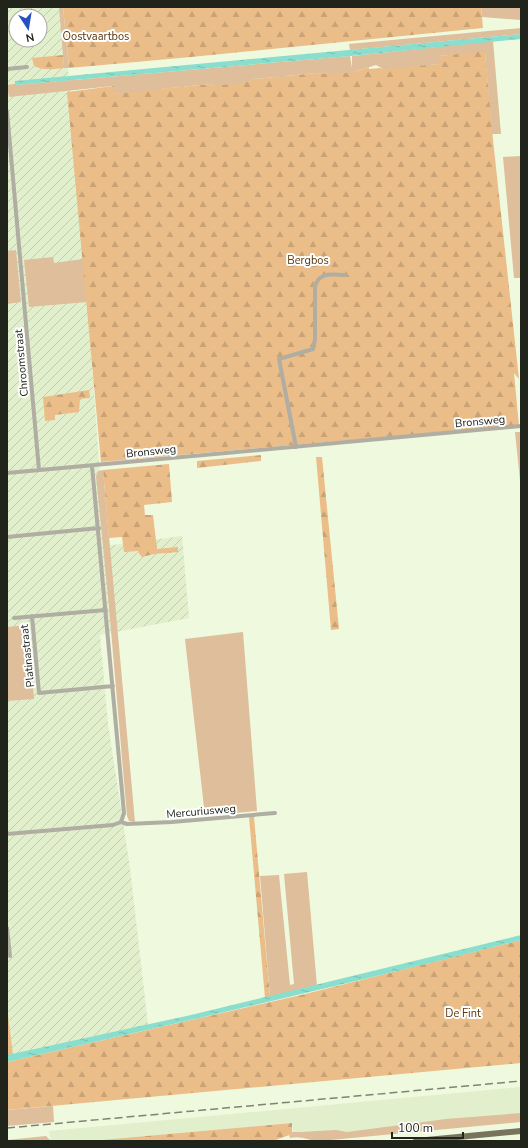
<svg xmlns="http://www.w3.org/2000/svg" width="528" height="1148" viewBox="0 0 528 1148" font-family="'Nunito Sans',sans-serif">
<defs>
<pattern id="industrial-furrows" width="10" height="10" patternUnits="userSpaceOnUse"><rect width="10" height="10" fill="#e1efcc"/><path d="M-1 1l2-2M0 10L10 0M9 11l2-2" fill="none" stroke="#c1cdaf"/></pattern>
<pattern id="forest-firs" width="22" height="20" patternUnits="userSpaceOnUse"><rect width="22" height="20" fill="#ebbd89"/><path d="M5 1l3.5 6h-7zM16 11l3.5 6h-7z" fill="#c9a276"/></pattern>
<pattern id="water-ripples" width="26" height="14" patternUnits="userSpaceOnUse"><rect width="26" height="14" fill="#8adece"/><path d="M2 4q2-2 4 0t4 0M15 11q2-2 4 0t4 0" fill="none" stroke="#77beb0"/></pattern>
</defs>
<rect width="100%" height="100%" fill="#eef9de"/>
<!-- built -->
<path fill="#e1efcc" d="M521,1087V1116L312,1136L293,1132L291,1123L109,1141H51L49,1131Z"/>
<!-- industrial -->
<path fill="url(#industrial-furrows)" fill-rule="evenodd" d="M7,7H62L80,195L105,546L182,536L189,618L100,635L108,724L130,868L148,1025L13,1054L7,1007ZM16,16H40V40H16Z"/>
<!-- green -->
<path fill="#debe9b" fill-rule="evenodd" d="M59,7H63L69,68H64Z
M481,7H521V20L482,17Z
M521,28V34L350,50L349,44Z
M493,41L501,134H492L485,52L439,56V64L385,70L376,65L337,77L317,73L253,79L245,85L233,89L114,94L113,86L9,97L7,85L15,84V85L350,56L352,68V56ZM210,84L216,87L160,89Z
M521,156V278H514L503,157Z
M16,250L21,302L7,304V251Z
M53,257L54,263L83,259L87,302L29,307L24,260Z
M515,432H521V490Z
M103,470L135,822L129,821L127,816L109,607L96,476L99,471Z
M28,625L34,699L7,701V627Z
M243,632L257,811L205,816L185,639Z
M307,872L317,986L270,997L260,876L279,875L290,985L294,984L284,874Z
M53,1106L54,1122L7,1126V1110Z
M521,1113V1122L320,1141C310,1141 301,1135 290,1138L289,1135L292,1134V1132H301L336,1130L347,1132L446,1119Z
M46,1136L51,1141H7V1140Z"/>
<!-- forest -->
<path fill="url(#forest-firs)" d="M63,7H481L483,28L191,57L69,68Z
M485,51L493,140L519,379L514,373L519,426L315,443L101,462L67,92L114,86L115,94L151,90L152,92L159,91V89L210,84L214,86L249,82L253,79L317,73C335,76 353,73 369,67V69L380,68L384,69L439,64V56Z
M63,55L64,68C54,69 43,71 34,66L32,58Z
M89,390L90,398L80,399L79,412L55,415V420L45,421L43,397Z
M261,455V461L197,468V461Z
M316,457H322L339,629L331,630Z
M169,464L172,502L144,505L145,515H153L157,549L178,547V552L154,554L142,557L140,555L138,551L124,552L122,537L109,538L103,470Z
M249,817H254L270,997L265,998Z
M521,940V1063L7,1110V1062L301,995Z
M7,1007L13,1054L7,1055Z
M292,1123V1134L273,1141H91Z"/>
<!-- water -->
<path fill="url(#water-ripples)" d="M521,34V39L351,56L15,85V81Z
M521,935V940C350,984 179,1023 7,1062V1055L191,1015Z"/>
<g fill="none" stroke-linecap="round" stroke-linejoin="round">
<!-- minor -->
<path stroke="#b0aea2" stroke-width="4" d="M7,69L27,67
M7,111L39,470
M296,447L279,359L313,349L315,340V286C320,271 332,275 346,275
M7,473L521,426
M7,537L99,528
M32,616L39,693L113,686
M14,618L106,610
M121,822L127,824L172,822L275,813
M7,834L113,825L121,822L124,813L92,466
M7,928L10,956"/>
<!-- primary -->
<path stroke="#77735d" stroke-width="6" d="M416,1141L521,1131"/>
<!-- rail -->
<path stroke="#7d8473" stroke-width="1.5" stroke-dasharray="8 4" stroke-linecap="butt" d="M7,1128L521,1081"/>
</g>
<g text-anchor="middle" stroke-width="4" stroke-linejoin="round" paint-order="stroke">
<!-- park labels -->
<g font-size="11" fill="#57380f" stroke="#fff">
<text x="96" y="40">Oostvaartbos</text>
<text x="308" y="264">Bergbos</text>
<text x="463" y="1017">De Fint</text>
</g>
<!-- street labels -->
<g font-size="11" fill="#20241a" stroke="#fff">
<text transform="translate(21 363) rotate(-95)" y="4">Chroomstraat</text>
<text transform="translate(480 421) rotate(-5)" y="4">Bronsweg</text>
<text transform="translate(151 451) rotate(-6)" y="4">Bronsweg</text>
<text transform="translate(27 656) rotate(-96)" y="4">Platinastraat</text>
<text transform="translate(201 811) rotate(-5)" y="4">Mercuriusweg</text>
</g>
</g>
<!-- border -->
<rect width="528" height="1148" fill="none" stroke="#20241a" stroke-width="16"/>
<!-- north arrow -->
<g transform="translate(28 28) rotate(168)"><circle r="19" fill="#ffffff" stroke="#a6a7a3"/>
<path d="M0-3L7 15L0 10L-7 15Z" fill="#2552c0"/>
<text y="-6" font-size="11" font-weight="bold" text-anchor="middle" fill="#20241a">N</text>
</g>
<!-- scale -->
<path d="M392 1132v6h71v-6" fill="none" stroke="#20241a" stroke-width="2"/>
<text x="398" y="1132" font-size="12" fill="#20241a" stroke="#ffffff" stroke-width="3" paint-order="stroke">100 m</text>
</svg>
